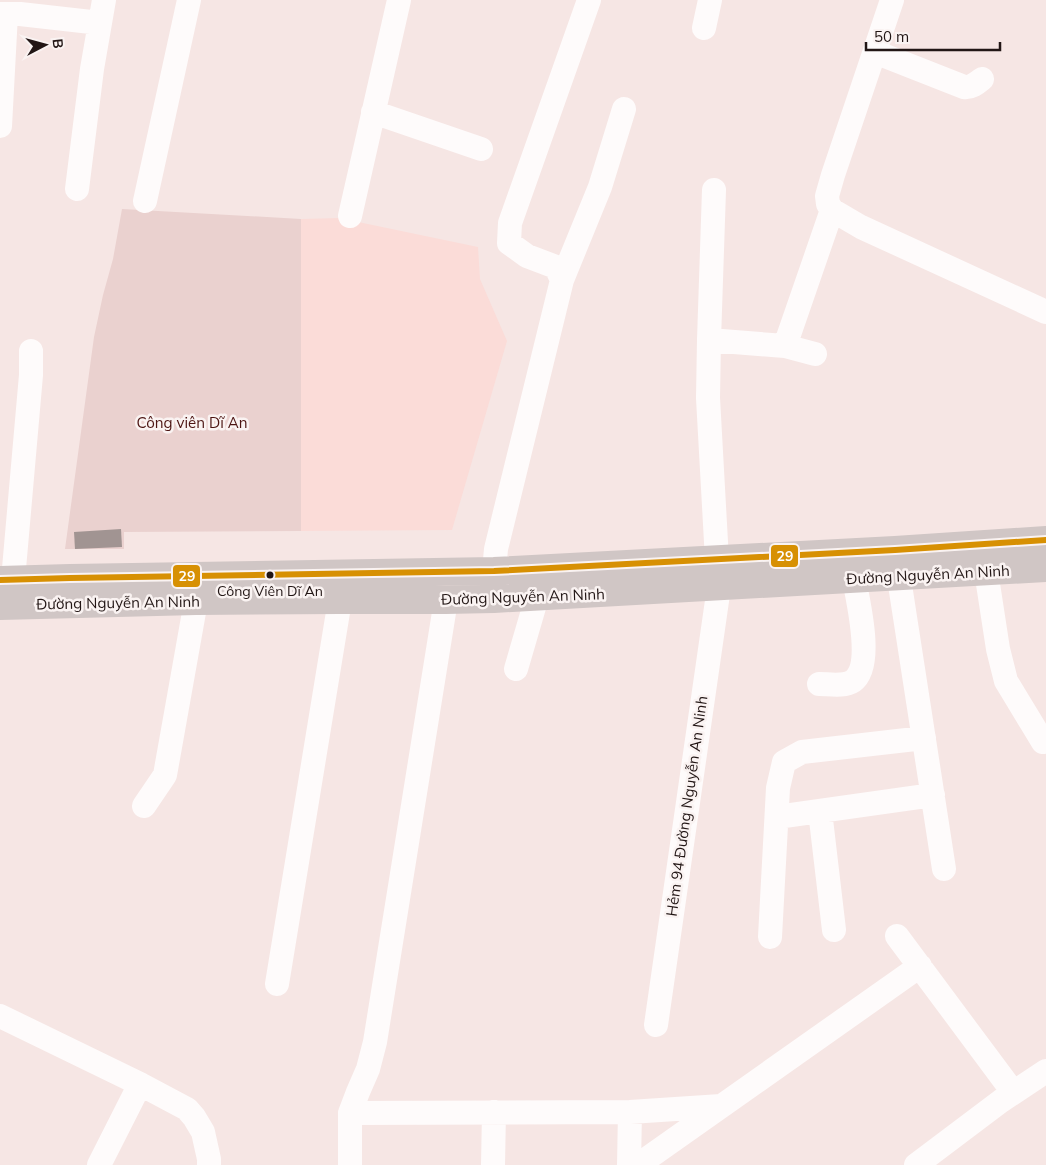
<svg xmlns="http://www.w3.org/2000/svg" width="1046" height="1165" viewBox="0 0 1046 1165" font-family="Mulish,sans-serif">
<rect width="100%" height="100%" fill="#f6e6e4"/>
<!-- built -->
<path fill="#fbdcd8" d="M339,218L478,247L480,279L507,341L452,530L301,531V219Z"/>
<!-- green -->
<path fill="#ead1cf" d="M122,209L301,219V531L124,532V549H65L94,337L103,295L113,259Z"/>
<!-- building -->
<path fill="#a19492" d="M121,529L122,547L75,549L74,532Z"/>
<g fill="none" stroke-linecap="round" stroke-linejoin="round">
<!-- minor -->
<path stroke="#fefbfb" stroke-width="24" d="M892,0L833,175L827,196L828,204L832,210L861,227L1046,312
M0,14H20L100,23
M704,28L710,0
M875,52L964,87C971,88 977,83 982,79
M373,112L481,149
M0,126L6,14
M77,189L92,69L104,0
M714,190L709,340L708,398L717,560
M145,201L189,0
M350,216L399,0
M562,280L600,187L624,109
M709,340L785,346L815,354
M785,346L832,210
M896,559L944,869
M494,571L496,549L562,280L556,267L527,256L509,243L510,223L589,0
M986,571L998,649L1006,681L1043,742
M13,580L31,375V351
M516,669L537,597
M819,684C829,684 844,687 853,681C874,666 858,601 854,579
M144,806L165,775L196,601
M820,811L834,930
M777,817L933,795
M897,936L1013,1092
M770,937L778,788L784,762L802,752L924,738
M277,984L340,600
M0,1016L140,1084L187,1109L194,1117L203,1132L209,1159V1165
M656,1025L719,587
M350,1113L630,1112L721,1106
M99,1165L140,1084
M350,1165V1113L358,1092L368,1069L375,1042L446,600
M493,1165L494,1112
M629,1165L630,1112
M638,1165L920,966
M916,1165L1001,1101L1046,1071"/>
<!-- major -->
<path stroke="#d0c6c5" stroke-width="28" d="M0,580L70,578L494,571L895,550L1046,540
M0,606L196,601L340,600H446L494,599L1046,568"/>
<!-- bus-1 casing -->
<g stroke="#faf3f2" stroke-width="10">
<path id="bus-1" d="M0,580L70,578L494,571L895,550L1046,540"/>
</g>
<!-- bus-1 -->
<use href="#bus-1" stroke="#d79003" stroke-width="6"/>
</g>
<!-- markers -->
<circle fill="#221615" stroke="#faf3f2" stroke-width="2" cx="270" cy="575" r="4.5"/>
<g text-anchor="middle" stroke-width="5" stroke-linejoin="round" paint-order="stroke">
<!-- bus labels -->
<g font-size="14" fill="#221615" stroke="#faf3f2">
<text x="270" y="596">Công Viên Dĩ An</text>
</g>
<!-- park labels -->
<g font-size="15" fill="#4c1412" stroke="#faf3f2">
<text x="192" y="428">Công viên Dĩ An</text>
</g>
<!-- street labels -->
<g font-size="15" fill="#221615" stroke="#faf3f2">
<text transform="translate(928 575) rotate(-3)" y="5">Đường Nguyễn An Ninh</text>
<text transform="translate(523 597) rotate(-2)" y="5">Đường Nguyễn An Ninh</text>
<text transform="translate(118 603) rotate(-1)" y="5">Đường Nguyễn An Ninh</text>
<text transform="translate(687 806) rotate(-82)" y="5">Hẻm 94 Đường Nguyễn An Ninh</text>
</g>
</g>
<g stroke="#faf3f2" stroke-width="2">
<rect x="770" y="544" width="29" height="24" rx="5" fill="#d79003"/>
<rect x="172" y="564" width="29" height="24" rx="5" fill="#d79003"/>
</g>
<g font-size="14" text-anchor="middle" font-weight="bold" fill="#fff">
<text x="785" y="561">29</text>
<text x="187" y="581">29</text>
</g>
<!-- north arrow -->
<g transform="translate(45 45) rotate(84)" stroke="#faf3f2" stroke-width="4" paint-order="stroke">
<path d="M0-4L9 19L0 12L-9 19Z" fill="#221615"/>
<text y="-8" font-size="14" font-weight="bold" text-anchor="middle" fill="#221615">B</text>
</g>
<!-- scale -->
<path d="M866 42v8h134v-8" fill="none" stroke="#221615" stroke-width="2.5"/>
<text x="874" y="42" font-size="15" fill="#221615" stroke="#faf3f2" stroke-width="4" paint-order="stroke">50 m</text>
</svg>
